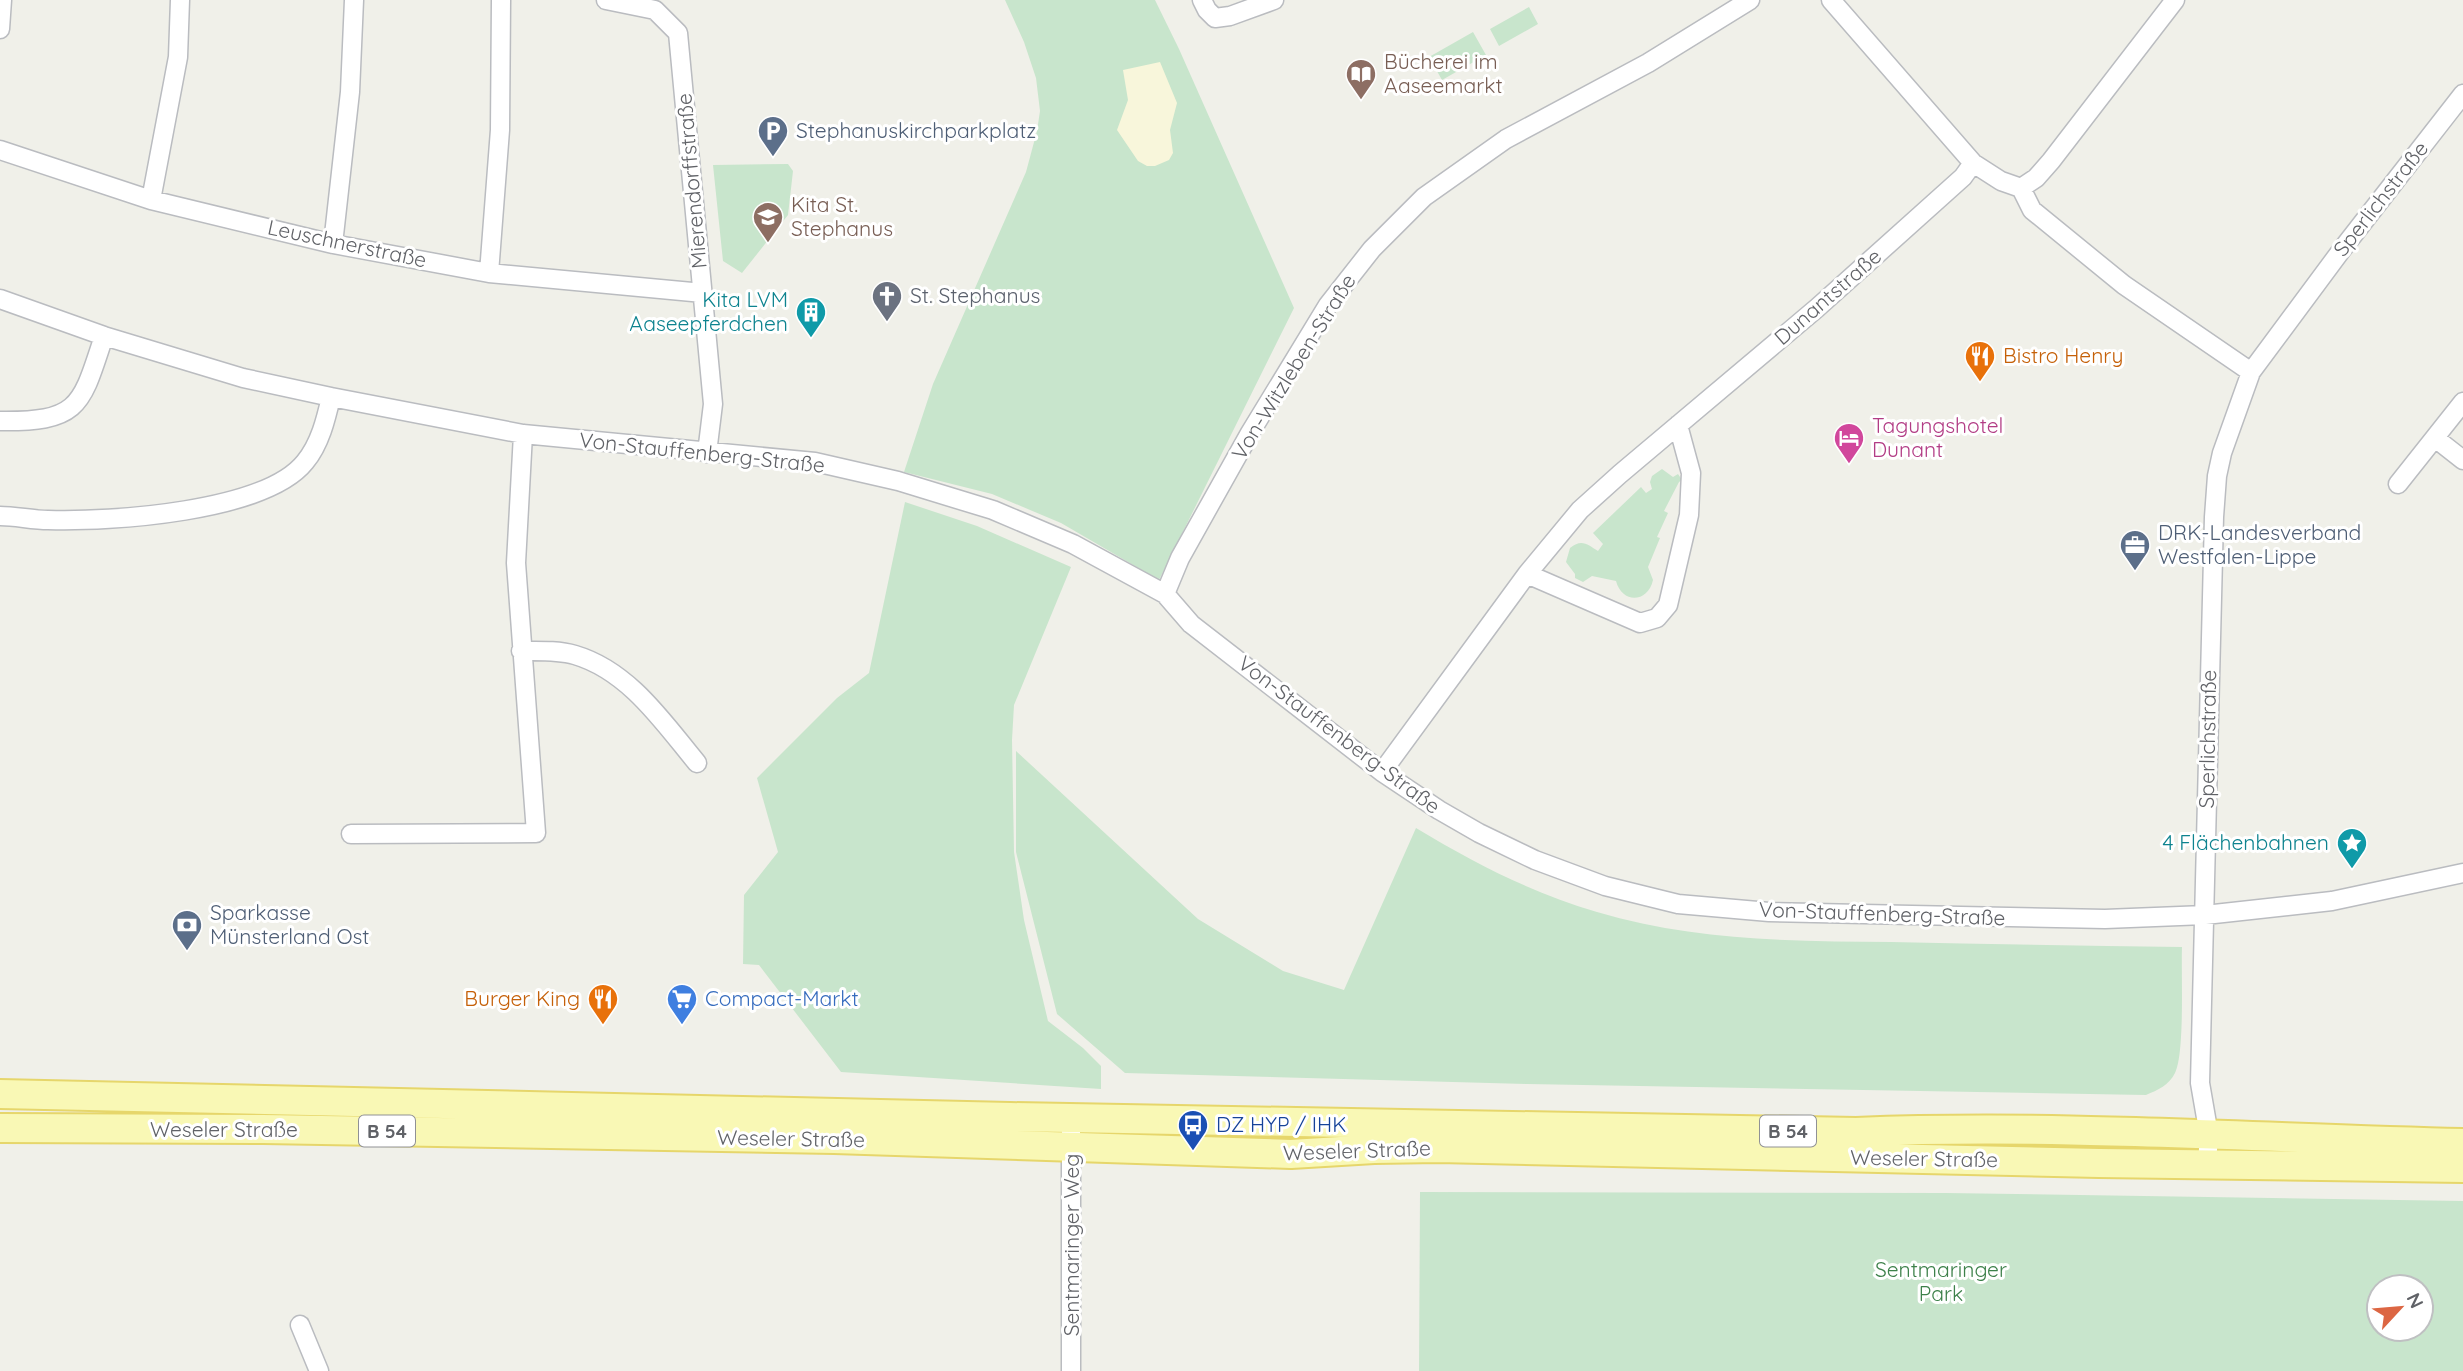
<svg xmlns="http://www.w3.org/2000/svg" width="2463" height="1371" viewBox="0 0 2463 1371" font-family="Quicksand,sans-serif">
<rect width="100%" height="100%" fill="#f0f0e9"/>
<!-- green -->
<path fill="#c8e5cc" fill-rule="evenodd" d="M1005,0H1155L1179,49L1294,308L1159,580L1061,523L992,494L904,472L933,384L1026,172L1037,131L1040,111L1036,78L1024,42Z
M1529,7L1538,24L1499,46L1490,29Z
M1473,32L1486,55L1442,80L1429,57Z
M788,164L793,171L788,215L742,273L723,261L713,165Z
M1662,469L1673,477L1678,474L1682,480L1679,482L1664,511L1668,513L1657,537L1660,538L1648,567L1653,580C1648,603 1622,604 1616,581L1592,576L1583,582L1575,578V574L1566,562L1570,548C1582,538 1588,545 1598,551L1603,544L1593,533L1641,487L1646,493L1652,489L1650,482L1652,476Z
M905,502L977,526L1071,567L1014,705L1012,740L1014,852L1024,920L1048,1021L1083,1048L1101,1066V1089L841,1072L759,965L743,964L744,895L778,852L757,778L837,698L869,673Z
M1016,751L1198,919L1283,971L1344,990L1416,828C1474,863 1532,893 1597,912C1693,941 1792,941 1891,942C1988,944 2085,946 2182,947C2181,973 2185,1053 2175,1073C2169,1085 2158,1090 2146,1095L1527,1084L1125,1073L1057,1014L1016,852Z
M1420,1192L1946,1193L2463,1201V1371H1419ZM2379,1287H2421V1329H2379Z"/>
<!-- sand -->
<path fill="#f8f6db" d="M1160,62L1177,103L1170,130L1173,153L1169,160L1155,166H1147L1138,161L1117,130L1128,100L1123,70Z"/>
<g fill="none" stroke-linecap="round" stroke-linejoin="round">
<!-- minor casing -->
<g stroke="#babcc0" stroke-width="21">
<path id="minor" d="M606,0L655,10L678,33L713,404L707,453
M1202,0L1207,10L1215,18L1230,16L1274,0
M1831,0L1973,163L2001,181L2021,188L2032,210L2124,285L2251,372
M0,29L2,0
M0,150L151,200L333,244L489,273L703,293
M2021,188L2036,178L2051,161L2175,0
M151,200L178,57L180,0
M333,244L350,92L354,0
M489,273L500,130L501,0
M0,299L104,336L243,378L331,397L523,434L815,462L898,481L993,510L1073,544L1165,594L1191,624L1382,772L1439,810L1479,833L1535,860L1605,886L1678,904L1769,912L2105,919L2205,915L2332,901L2463,873
M0,421C80,422 81,406 104,336
M2435,438L2463,460
M2398,484L2463,402
M0,516C16,516 32,520 48,520C110,522 265,512 305,462C320,444 326,419 331,397
M1527,574L1640,623L1657,618L1668,605L1689,515L1691,473L1678,425
M1165,594L1180,558L1250,433L1328,305L1372,249L1424,197L1506,139L1648,63L1750,0
M521,651C539,651 558,650 575,655C629,671 663,722 697,763
M1382,772L1527,574L1580,510L1620,474L1817,308L1963,177L1973,163
M351,834L536,833L516,563L523,434
M2207,1163L2209,1135L2200,1083L2214,517L2217,476L2222,453L2251,372L2343,248L2463,94
M300,1325L319,1371
M1071,1371V1118"/>
</g>
<!-- primary casing -->
<g stroke="#e6d66b" stroke-width="32">
<path id="primary" d="M0,1094L1010,1117L1856,1132C2058,1124 2261,1138 2463,1143
M0,1128L263,1129L834,1139L1291,1154L1374,1149L1439,1148L2099,1163L2463,1168"/>
</g>
<!-- minor -->
<use href="#minor" stroke="#fff" stroke-width="18"/>
<!-- primary -->
<use href="#primary" stroke="#f9f8b5" stroke-width="28"/>
</g>
<!-- icons -->
<defs>
<g id="library-pin" transform="scale(1.575)"><path d="M0 17L-7.5 6A9.5 9.5 0 1 1 7.5 6Z" fill="#8d6e63" stroke="#fff"/><path d="M-6-4Q-3-5.5-.7-3.5V5Q-3 3-6 4ZM6-4Q3-5.5 .7-3.5V5Q3 3 6 4Z" fill="#fff"/></g>
<g id="parking-pin" transform="scale(1.575)"><path d="M0 17L-7.5 6A9.5 9.5 0 1 1 7.5 6Z" fill="#5c6f8a" stroke="#fff"/><path d="M-3.5-5.5H1a3.5 3.5 0 0 1 0 7H-1V5.5H-3.5ZM-1-3.4V-.6H.8a1.4 1.4 0 0 0 0-2.8Z" fill="#fff"/></g>
<g id="school-pin" transform="scale(1.575)"><path d="M0 17L-7.5 6A9.5 9.5 0 1 1 7.5 6Z" fill="#8d6e63" stroke="#fff"/><path d="M0-5L7-2L0 1L-7-2ZM-4 1L0 2.5L4 1V4Q0 6-4 4Z" fill="#fff"/></g>
<g id="church-pin" transform="scale(1.575)"><path d="M0 17L-7.5 6A9.5 9.5 0 1 1 7.5 6Z" fill="#6b7280" stroke="#fff"/><path d="M-1.2-6h2.4v3.5h3.3v2.4h-3.3V6h-2.4V-.1h-3.3v-2.4h3.3Z" fill="#fff"/></g>
<g id="building-pin" transform="scale(1.575)"><path d="M0 17L-7.5 6A9.5 9.5 0 1 1 7.5 6Z" fill="#0f9aa8" stroke="#fff"/><path d="M-4-6H4V6H1V3H-1V6H-4ZM-2.5-4.3h1.7v1.8h-1.7ZM.8-4.3h1.7v1.8H.8ZM-2.5-1h1.7V.8h-1.7ZM.8-1h1.7V.8H.8Z" fill="#fff"/></g>
<g id="restaurant-pin" transform="scale(1.575)"><path d="M0 17L-7.5 6A9.5 9.5 0 1 1 7.5 6Z" fill="#e8710a" stroke="#fff"/><path d="M-5-6h1v4h1v-4h1v4h1v-4h1v5L-1.5 .5V6h-2V.5L-5-1ZM5-6V6H3V1.5H1.5Q1.5-4 5-6Z" fill="#fff"/></g>
<g id="hotel-pin" transform="scale(1.575)"><path d="M0 17L-7.5 6A9.5 9.5 0 1 1 7.5 6Z" fill="#d1479c" stroke="#fff"/><path d="M-6-4.5h1.5V1H6V5H4.5V3h-9V5H-6ZM-4 0a1.8 1.8 0 1 1 3.6 0ZM.5 0V-2.5h3Q6-2.5 6 0Z" fill="#fff"/></g>
<g id="office-pin" transform="scale(1.575)"><path d="M0 17L-7.5 6A9.5 9.5 0 1 1 7.5 6Z" fill="#5c6f8a" stroke="#fff"/><path d="M-6-3h4V-5.5h4V-3h4V5H-6ZM-1-4.5V-3h2v-1.5ZM-6 0V1H6V0Z" fill="#fff"/></g>
<g id="sight-pin" transform="scale(1.575)"><path d="M0 17L-7.5 6A9.5 9.5 0 1 1 7.5 6Z" fill="#0f9aa8" stroke="#fff"/><path d="M0-6L1.8-2.2L6-1.7L2.9 1.2L3.7 5.4L0 3.3L-3.7 5.4L-2.9 1.2L-6-1.7L-1.8-2.2Z" fill="#fff"/></g>
<g id="bank-pin" transform="scale(1.575)"><path d="M0 17L-7.5 6A9.5 9.5 0 1 1 7.5 6Z" fill="#5c6f8a" stroke="#fff"/><path d="M-6-4H6V4H-6ZM0-2.3a2.3 2.3 0 1 0 0 4.6a2.3 2.3 0 1 0 0-4.6Z" fill="#fff"/></g>
<g id="supermarket-pin" transform="scale(1.575)"><path d="M0 17L-7.5 6A9.5 9.5 0 1 1 7.5 6Z" fill="#3f7fe0" stroke="#fff"/><path d="M-6-5.5h2.5l.6 2H6L4.5 2H-2.5L-4.4-4H-6ZM-1.5 3.2a1.3 1.3 0 1 0 .1 0ZM3 3.2a1.3 1.3 0 1 0 .1 0Z" fill="#fff"/></g>
<g id="bus-pin" transform="scale(1.575)"><path d="M0 17L-7.5 6A9.5 9.5 0 1 1 7.5 6Z" fill="#1a4fb4" stroke="#fff"/><path d="M-5-6H5V4H4V6H2V4H-2V6H-4V4H-5ZM-3.5-4V0h7V-4ZM-3.5 1.2v1.5H-2V1.2ZM2 1.2v1.5H3.5V1.2Z" fill="#fff"/></g>
</defs>
<g fill-rule="evenodd">
<use href="#library-pin" x="1361" y="74"/>
<use href="#parking-pin" x="773" y="131"/>
<use href="#school-pin" x="768" y="217"/>
<use href="#church-pin" x="887" y="296"/>
<use href="#building-pin" x="811" y="312"/>
<use href="#restaurant-pin" x="1980" y="356"/>
<use href="#hotel-pin" x="1849" y="438"/>
<use href="#office-pin" x="2135" y="545"/>
<use href="#sight-pin" x="2352" y="843"/>
<use href="#bank-pin" x="187" y="925"/>
<use href="#restaurant-pin" x="603" y="999"/>
<use href="#supermarket-pin" x="682" y="999"/>
<use href="#bus-pin" x="1193" y="1125"/>
</g>
<g text-anchor="middle" stroke-width="6" stroke-linejoin="round" paint-order="stroke">
<!-- shield labels -->
<g fill="#fff" stroke="#909195" stroke-width="2">
<rect x="359" y="1115.5" width="56" height="31" rx="5"/>
<rect x="1760" y="1115.5" width="56" height="31" rx="5"/>
</g>
<g font-size="19" font-weight="bold" fill="#606267">
<text x="387" y="1138">B 54</text>
<text x="1788" y="1138">B 54</text>
</g>
<!-- education labels -->
<g font-size="21" fill="#785e54" stroke="#fff" text-anchor="start">
<text x="1384" y="69">Bücherei im<tspan x="1384" dy="24">Aaseemarkt</tspan></text>
<text x="791" y="212">Kita St.<tspan x="791" dy="24">Stephanus</tspan></text>
</g>
<!-- service labels -->
<g font-size="21" fill="#4e5e75" stroke="#fff" text-anchor="start">
<text x="796" y="138">Stephanuskirchparkplatz</text>
<text x="2158" y="540">DRK-Landesverband<tspan x="2158" dy="24">Westfalen-Lippe</tspan></text>
<text x="210" y="920">Sparkasse<tspan x="210" dy="24">Münsterland Ost</tspan></text>
</g>
<!-- street labels -->
<g font-size="21" fill="#606267" stroke="#fff">
<text transform="translate(692 181) rotate(-95)" y="7">Mierendorffstraße</text>
<text transform="translate(2381 199) rotate(-52)" y="7">Sperlichstraße</text>
<text transform="translate(347 244) rotate(12)" y="7">Leuschnerstraße</text>
<text transform="translate(1828 297) rotate(-41)" y="7">Dunantstraße</text>
<text transform="translate(1294 367) rotate(-58)" y="7">Von-Witzleben-Straße</text>
<text transform="translate(702 453) rotate(6)" y="7">Von-Stauffenberg-Straße</text>
<text transform="translate(1339 735) rotate(37)" y="7">Von-Stauffenberg-Straße</text>
<text transform="translate(2208 739) rotate(-89)" y="7">Sperlichstraße</text>
<text transform="translate(1882 914) rotate(2)" y="7">Von-Stauffenberg-Straße</text>
<text x="224" y="1137">Weseler Straße</text>
<text transform="translate(791 1139) rotate(1)" y="7">Weseler Straße</text>
<text transform="translate(1357 1151) rotate(-2)" y="7">Weseler Straße</text>
<text transform="translate(1924 1159) rotate(1)" y="7">Weseler Straße</text>
<text transform="translate(1072 1245) rotate(-90)" y="7">Sentmaringer Weg</text>
</g>
<!-- worship labels -->
<g font-size="21" fill="#5b616d" stroke="#fff" text-anchor="start">
<text x="910" y="303">St. Stephanus</text>
</g>
<!-- culture labels -->
<g font-size="21" fill="#0d838f" stroke="#fff" text-anchor="end">
<text x="788" y="307">Kita LVM<tspan x="788" dy="24">Aaseepferdchen</tspan></text>
<text x="2329" y="850">4 Flächenbahnen</text>
</g>
<!-- food labels -->
<g font-size="21" fill="#c56008" stroke="#fff" text-anchor="start">
<text x="2003" y="363">Bistro Henry</text>
<text x="580" y="1006" text-anchor="end">Burger King</text>
</g>
<!-- hotel labels -->
<g font-size="21" fill="#b23c85" stroke="#fff" text-anchor="start">
<text x="1872" y="433">Tagungshotel<tspan x="1872" dy="24">Dunant</tspan></text>
</g>
<!-- shop labels -->
<g font-size="21" fill="#366cbe" stroke="#fff" text-anchor="start">
<text x="705" y="1006">Compact-Markt</text>
</g>
<!-- transit labels -->
<g font-size="21" fill="#164399" stroke="#fff" text-anchor="start">
<text x="1216" y="1132">DZ HYP / IHK</text>
</g>
<!-- park labels -->
<g font-size="21" fill="#3d814a" stroke="#fff">
<text x="1941" y="1277">Sentmaringer<tspan x="1941" dy="24">Park</tspan></text>
</g>
</g>
<!-- north arrow -->
<g transform="translate(2400 1308) rotate(64)"><circle r="33" fill="#ffffff" stroke="#bfc0c2" stroke-width="2"/>
<path d="M0-5L12 26L0 18L-12 26Z" fill="#dc6643"/>
<text y="-10" font-size="19" font-weight="bold" text-anchor="middle" fill="#606267">N</text>
</g>
</svg>
